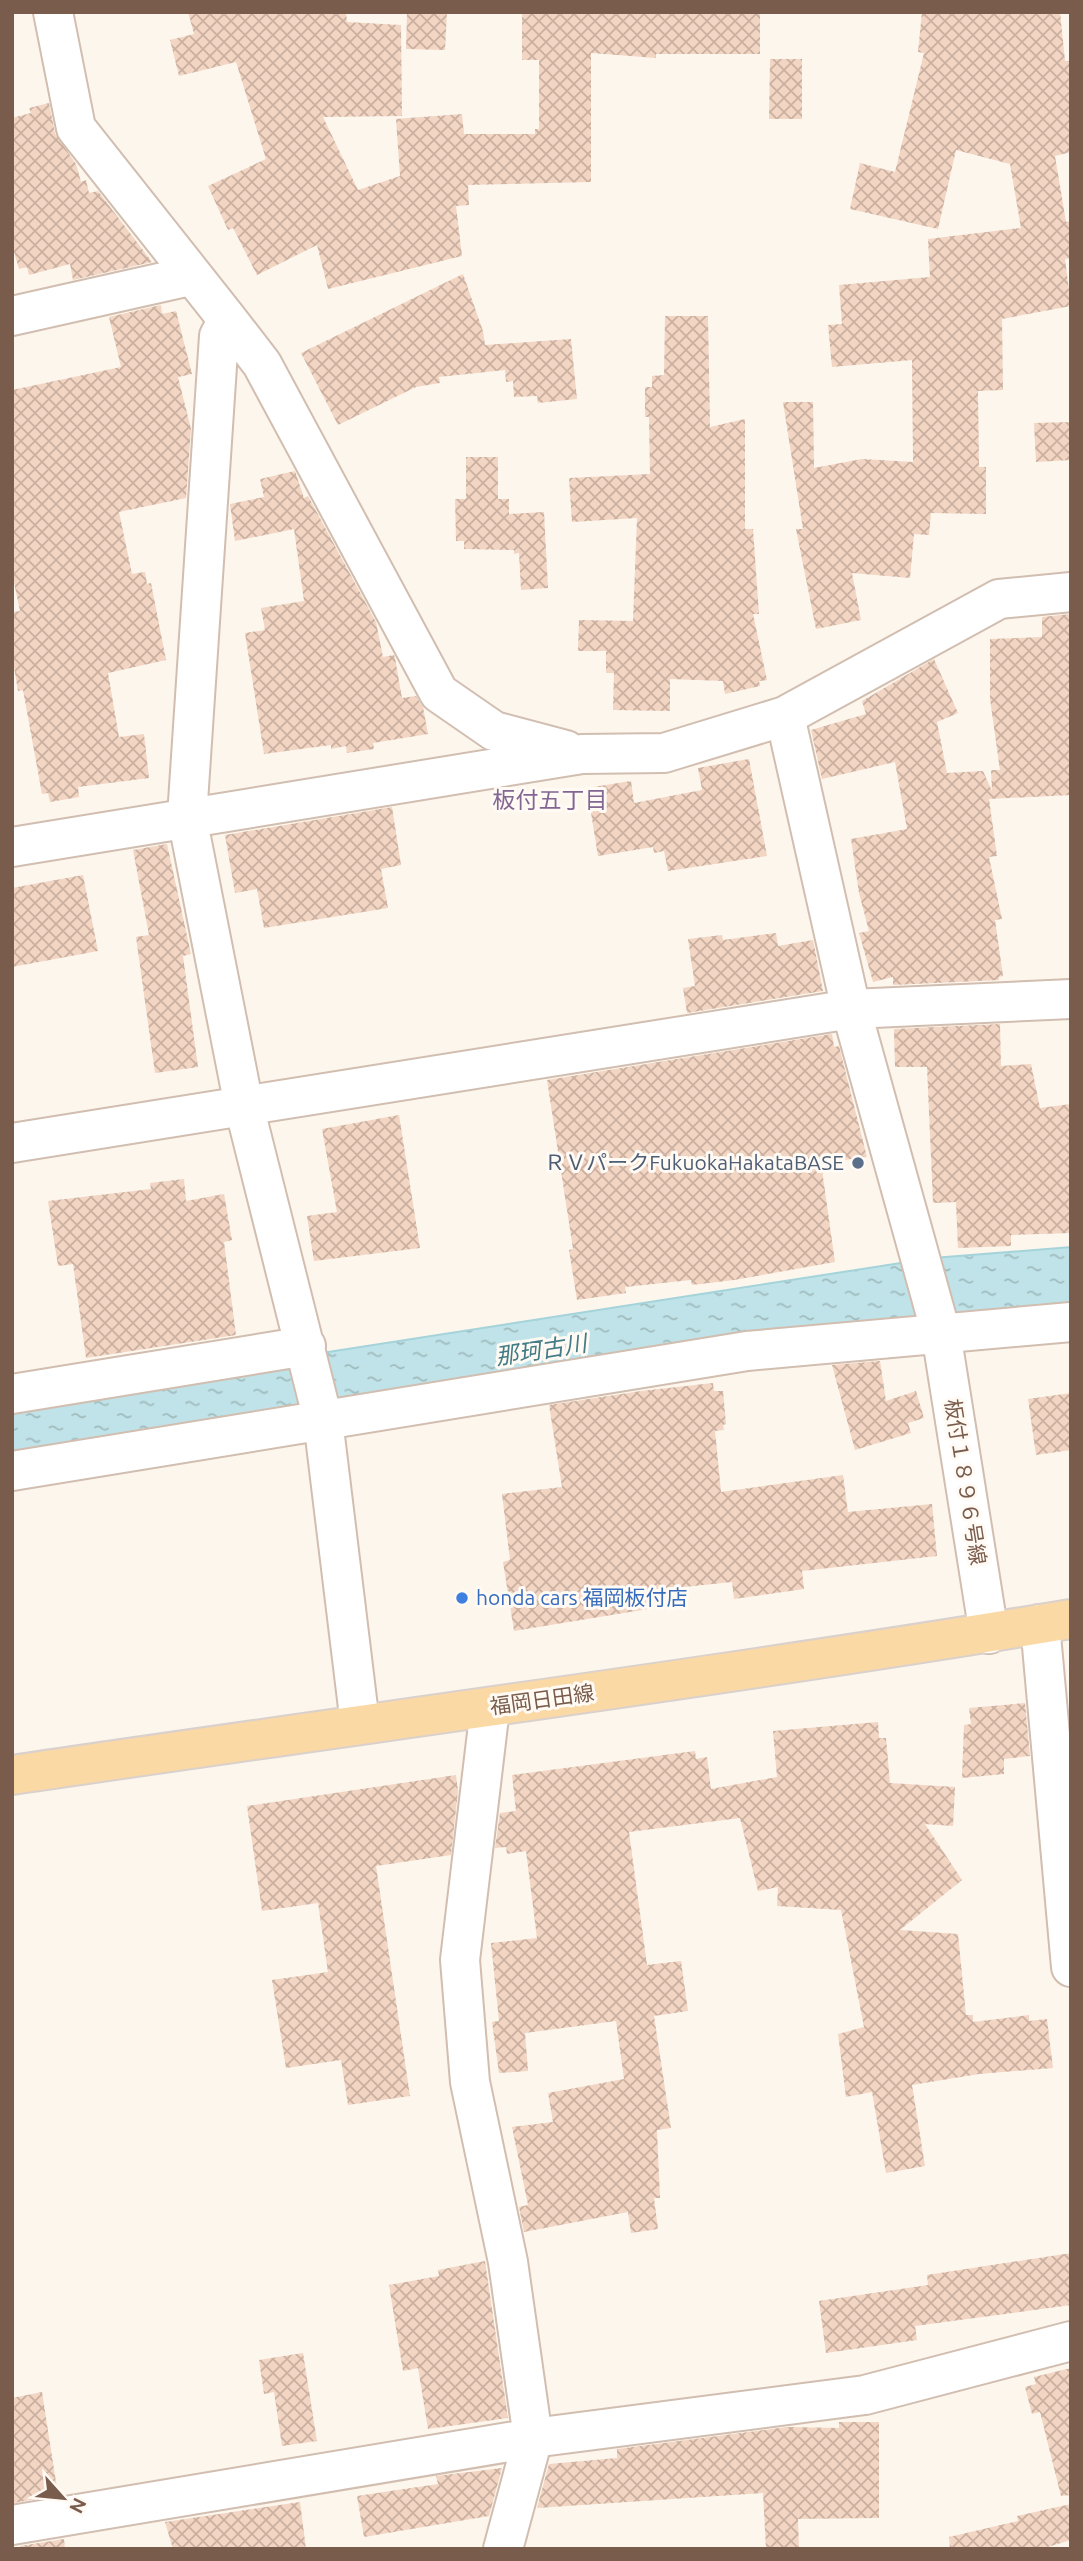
<svg xmlns="http://www.w3.org/2000/svg" width="1083" height="2561" viewBox="0 0 1083 2561" font-family="Ubuntu,'Noto Sans JP',sans-serif">
<defs>
<pattern id="water-ripples" width="26" height="14" patternUnits="userSpaceOnUse" patternTransform="scale(1.75)"><rect width="26" height="14" fill="#bfe3e8"/><path d="M2 4q2-2 4 0t4 0M15 11q2-2 4 0t4 0" fill="none" stroke="#a0bbbe"/></pattern>
<pattern id="building-cross-hatch" width="8" height="8" patternUnits="userSpaceOnUse" patternTransform="scale(1.75)"><rect width="8" height="8" fill="#f3d5c3"/><path d="M0 0l8 8M0 8l8-8" fill="none" stroke="#cab0a1"/></pattern>
</defs>
<rect width="100%" height="100%" fill="#fdf6ec"/>
<!-- water -->
<path fill="url(#water-ripples)" stroke="#a5d3da" stroke-width="2" d="M1071,1247V1311L12,1458V1401L933,1258Z"/>
<!-- building -->
<path fill="url(#building-cross-hatch)" d="M188,12H346L347,22L401,25L402,116L323,117L358,190L400,176L396,119L462,114L464,134H535V129H539V60H522V12H760V54H656V58L591,53V182L468,185L469,205L456,206L462,256L328,289L317,245L257,275L233,228L228,230L208,186L266,159L236,62L179,76L170,40L194,34Z
M407,12H447L445,50L406,49Z
M922,12H1060L1065,61H1069L1071,70V152L1055,156L1066,222L1071,221V258L1065,259L1071,306L1002,319L1003,390L978,391L979,467H986V514L931,513L929,535L914,534L910,578L852,573L861,620L816,629L796,529H803L783,402H813L814,468L862,459L913,462L912,360L832,367L828,325L842,324L839,285L930,277L928,239L1021,228L1010,164L956,150L938,229L850,209L860,163L895,172L924,53L918,52Z
M770,59H802V119H769Z
M49,103L55,133L76,164L81,182L86,180L89,193L98,191L152,262L73,280L70,264L29,275L27,267L19,269L12,245V118L31,113L29,108Z
M463,274L483,331L485,345L571,339L577,399L538,403L537,396L514,397L513,381L506,382L505,370L439,377L440,383L416,387L338,425L301,353Z
M161,305L162,314L176,311L192,374L178,377L191,429L186,498L119,512L132,574L145,572L147,584L151,583L166,660L108,673L119,737L144,734L149,778L78,787L79,797L50,802L48,793L42,794L23,690L18,691L12,656V612L20,611L12,573V390L121,367L109,317Z
M665,316H708L710,427L745,419V529H753L759,614H753L767,680L759,681L760,686L725,694L723,681L670,679V711L613,710L614,673H606V651H578L579,620L633,621L637,518L572,522L569,478L650,474L649,417H645V387H652V376L664,375Z
M1071,422V460L1036,462L1034,423Z
M466,457H498V499H509V514L544,512L548,588L521,590L519,553L514,554V550L464,549V541H456L455,499H466Z
M295,471L304,498L308,496L376,622L383,657L394,655L395,658L402,698L416,696L423,707L428,734L373,743L374,749L347,753L346,746L331,749V745L264,754L245,633L265,630L261,608L304,601L294,529L235,541L230,504L264,497L260,479Z
M1071,614V795L989,799L997,856L989,857L1002,919L995,920L1003,976L999,977V980L893,985V977L873,982L859,933L869,931L859,893L851,839L907,829L895,762L822,779L811,730L866,714L862,701L934,659L958,713L937,722L947,773L983,771L992,791L991,770H1000L990,699V639L1042,637V617Z
M749,759L767,856L668,871L664,851L654,853L653,847L598,856L587,788L631,781L634,803L702,790L698,768Z
M392,807L401,865L381,869L388,908L264,928L257,889L235,893L225,835Z
M167,844L191,954L183,956L198,1067L155,1073L136,937L149,935L133,850Z
M83,875L98,951L12,967V888Z
M776,933L778,946L813,940L823,991L687,1013L683,988L695,986L688,939L722,935L723,940Z
M1000,1024L1001,1066L1031,1064L1040,1108L1071,1104V1233L1011,1235V1246L958,1248L956,1202L933,1203L927,1067H895L894,1029Z
M832,1034L834,1047L839,1046L867,1157L821,1163L835,1262L734,1280L692,1285L691,1280L625,1287L626,1293L577,1300L569,1250L573,1249L547,1080Z
M399,1115L420,1248L314,1261L307,1216L337,1212L322,1129Z
M184,1179L186,1201L224,1194L232,1240L224,1242L236,1335L86,1358L73,1264L58,1266L48,1201L151,1189L150,1183Z
M880,1361L886,1401L916,1391L924,1418L908,1423L911,1433L855,1450L832,1365Z
M713,1383L714,1391H723L726,1424L723,1425L724,1430L715,1431L721,1492L843,1475L848,1512L932,1504L937,1556L802,1571L804,1589L734,1599L732,1582L646,1591L648,1609L514,1631L503,1562L510,1560L502,1494L562,1487L549,1405L641,1391Z
M1071,1393V1450L1036,1455L1028,1399Z
M1025,1703L1030,1756L1004,1759V1774L962,1778L964,1725L971,1724L969,1708Z
M878,1722L879,1738H886L890,1783L955,1787L953,1826L925,1824L962,1880L900,1930L958,1934L966,2015H973V2022L1029,2015V2021L1047,2019L1053,2068L979,2074L912,2085L925,2166L886,2173L872,2092L846,2097L838,2034L864,2027L841,1910L777,1906L778,1887L758,1891L740,1818L629,1832L647,1965L681,1961L688,2011L654,2016L671,2128L657,2130L660,2198H654L658,2229L631,2233L628,2212L524,2232L519,2207L528,2205L512,2127L553,2122L548,2093L624,2079L616,2021L525,2033L528,2071L499,2073L492,2022L499,2021L491,1943L537,1938L526,1851L507,1854L506,1847L495,1848L500,1813L516,1811L512,1775L695,1751L696,1759L707,1757L711,1789L777,1777L773,1731Z
M456,1775L458,1791L451,1855L376,1866L410,2096L348,2105L341,2060L286,2068L272,1980L328,1972L318,1903L262,1911L247,1806Z
M1071,2253V2305L915,2326L917,2340L826,2353L819,2301L928,2285L927,2275Z
M485,2261L508,2418L428,2429L418,2368L403,2371L389,2285L439,2276L438,2270Z
M303,2353L317,2441L282,2446L274,2392L264,2394L259,2360Z
M1071,2368V2495L1061,2496L1040,2412L1032,2414L1025,2387L1036,2384L1034,2377Z
M42,2392L58,2495L13,2503L12,2398Z
M839,2422H879V2518L798,2519L799,2549H766L763,2493L537,2508L549,2464L617,2458V2449L787,2427L839,2428Z
M502,2468L489,2516L364,2537L357,2496L438,2484L436,2476Z
M300,2502L306,2549H173L165,2522Z
M1071,2504V2540L1041,2549H950L949,2537L1018,2521L1017,2516Z
M64,2539L65,2549H20V2546Z"/>
<g fill="none" stroke-linecap="round" stroke-linejoin="round">
<!-- minor casing -->
<g stroke="#d1beb0" stroke-width="42">
<path id="minor" d="M53,12L76,128L228,320L219,336L187,817L244,1106L323,1420L360,1724
M12,316L190,276
M228,320L262,364L439,693L494,731L566,750
M785,716L851,1009L941,1333L989,1634
M12,847L582,754L664,753L785,716L999,599L1071,592
M12,1143L851,1009L1071,999
M12,1394L306,1346
M12,1471L747,1351L1071,1322
M1040,1624L1071,1967
M490,1708L460,1960L470,2082L508,2262L533,2438L503,2549
M12,2525L533,2438L865,2395L1071,2341"/>
</g>
<!-- major casing -->
<g stroke="#dad1cd" stroke-width="42">
<path id="major" d="M12,1775C365,1723 719,1677 1071,1619"/>
</g>
<!-- minor -->
<use href="#minor" stroke="#fff" stroke-width="38"/>
<!-- major -->
<use href="#major" stroke="#fbd9a5" stroke-width="38"/>
</g>
<!-- markers -->
<circle fill="#5c6f8a" stroke="#fffaf3" stroke-width="2.5" cx="858" cy="1163" r="7"/>
<circle fill="#3f7fe0" stroke="#fffaf3" stroke-width="2.5" cx="462" cy="1598" r="7"/>
<g text-anchor="middle" stroke-width="6" stroke-linejoin="round" paint-order="stroke">
<!-- service labels -->
<g font-size="21" fill="#4e5e75" stroke="#fffaf3" text-anchor="end">
<text x="844" y="1170">ＲＶパークFukuokaHakataBASE</text>
</g>
<!-- street labels -->
<g font-size="21" fill="#7a5c4d" stroke="#fffaf3">
<text transform="translate(965 1482) rotate(81)" y="7">板付１８９６号線</text>
<text transform="translate(542 1700) rotate(-8)" y="7">福岡日田線</text>
</g>
<!-- shop labels -->
<g font-size="21" fill="#366cbe" stroke="#fffaf3" text-anchor="start">
<text x="476" y="1605">honda cars 福岡板付店</text>
</g>
<!-- neighbourhood labels -->
<g font-size="23" fill="#846695" stroke="#fffaf3">
<text x="550" y="808">板付五丁目</text>
</g>
<!-- water labels -->
<g font-size="23" font-style="italic" fill="#437c86" stroke="#fffaf3">
<text transform="translate(541 1350) rotate(-9)" y="8">那珂古川</text>
</g>
</g>
<!-- border -->
<rect width="1083" height="2561" fill="none" stroke="#7a5c4d" stroke-width="28"/>
<!-- north arrow -->
<g transform="translate(63 2498) rotate(117)" stroke="#fffaf3" stroke-width="5" paint-order="stroke">
<path d="M0-5L12 26L0 18L-12 26Z" fill="#7a5c4d"/>
<text y="-10" font-size="19" font-weight="bold" text-anchor="middle" fill="#7a5c4d">N</text>
</g>
</svg>
